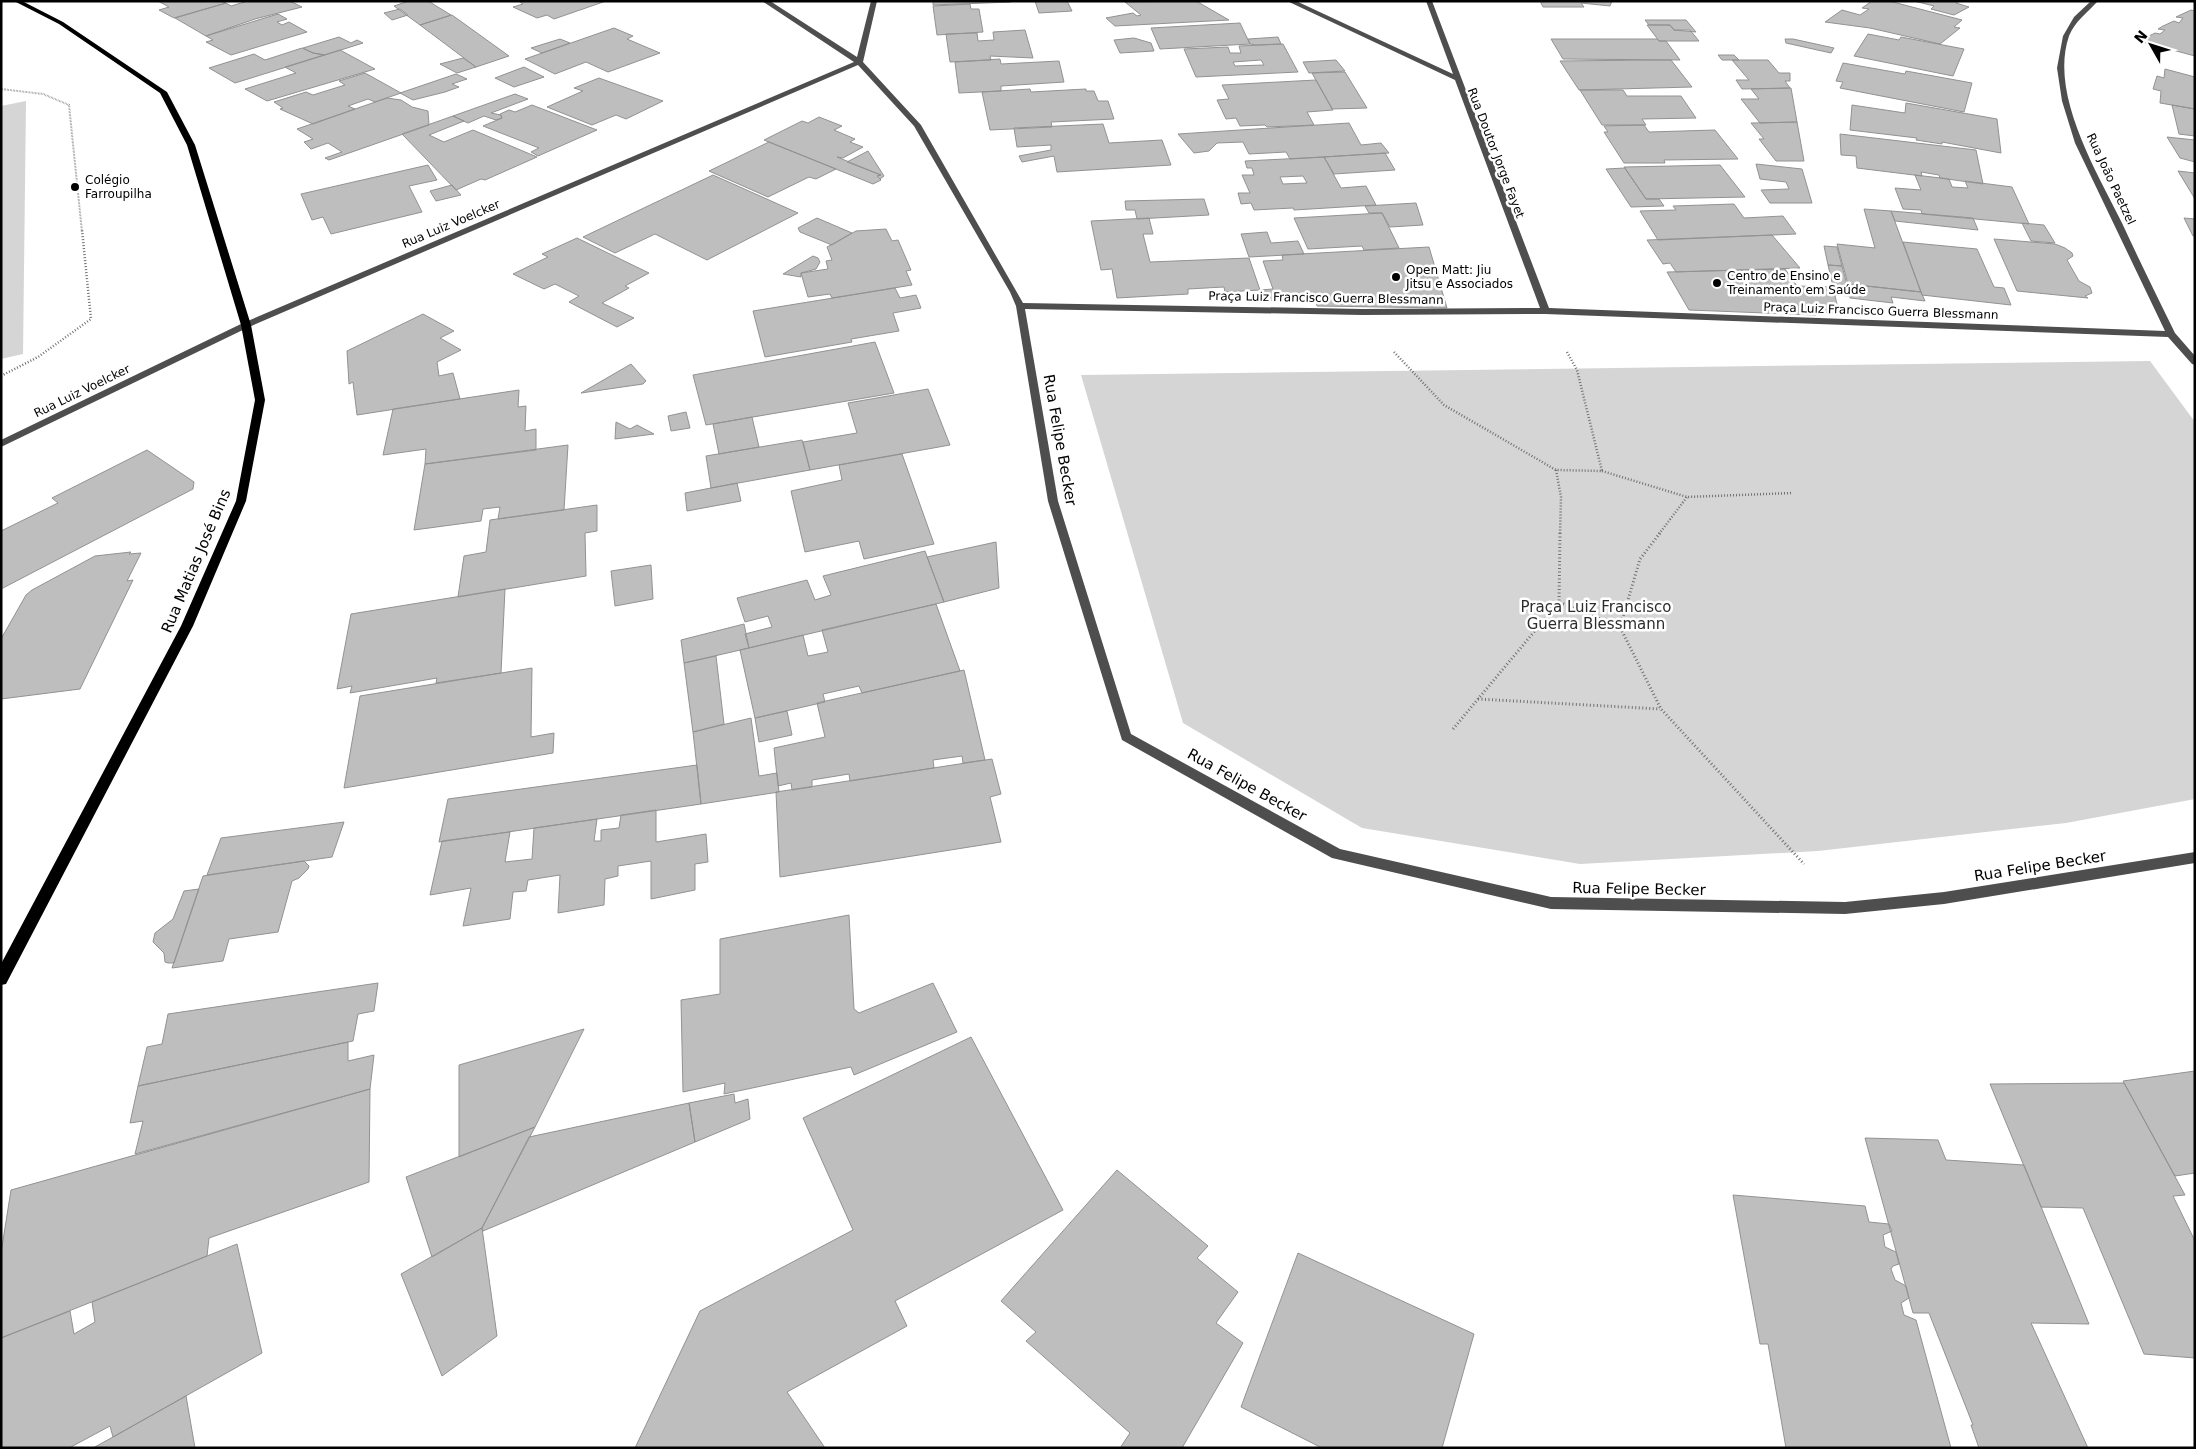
<svg xmlns="http://www.w3.org/2000/svg" width="2196" height="1449" viewBox="0 0 2196 1449" font-family="'DejaVu Sans',sans-serif">
<rect width="100%" height="100%" fill="#fff"/>
<!-- green -->
<path fill="#d5d5d5" d="M26,101L23,354L1,359V106Z
M2150,361L2195,422V799L2066,823L1818,851L1580,864L1362,828L1183,723L1081,375Z"/>
<!-- building -->
<path fill="#bebebe" stroke="#929292" fill-rule="evenodd" d="M158,1H221L226,3L174,18L159,10L169,7Z
M248,1H290L302,7L255,19L206,36L175,18L226,3L231,6Z
M409,1H428L451,15L420,25L394,6Z
M523,1H606L554,19L547,15L537,18L513,7L523,4L520,2Z
M933,1H1011V2L933,5Z
M1035,1H1067L1072,11L1039,13Z
M1196,1L1229,20L1115,26L1106,18L1133,13L1137,16L1141,15L1125,2Z
M1540,1H1612L1610,6L1581,3L1584,7H1543Z
M1872,1H1889L1962,20L1954,27L1960,28L1940,44L1870,28L1825,22L1842,10L1860,15L1869,9L1862,8Z
M1914,1H1959L1956,3L1969,7L1954,15L1931,9L1934,6Z
M970,4L971,9H979L983,32L937,35L933,6Z
M400,9L408,15L392,20L384,13Z
M2191,10L2195,11V56L2139,41L2155,33L2160,34L2165,30L2158,29L2163,26L2174,21L2179,23L2183,18L2176,17Z
M278,14L287,19L277,22L282,25L289,22L307,32L231,55L206,42L213,40L206,36Z
M452,15L509,56L476,67L420,25Z
M1645,20H1686L1696,32L1674,30L1670,25H1649Z
M1240,23L1250,44L1160,49L1151,28Z
M1647,25H1670L1674,30H1690L1699,41H1659Z
M614,28L633,36L627,39L660,53L608,72L586,62L555,74L525,59Z
M1025,30L1033,58L990,56L991,60L950,62L946,34L977,33L978,41L994,40L993,32Z
M1868,34L1899,40L1901,37L1964,49L1953,76L1854,56Z
M339,37L351,43L357,40L363,43L325,55L313,53L303,48Z
M1278,37L1281,44L1256,45L1250,44L1248,39Z
M1134,38L1151,43L1154,51L1120,53L1114,40Z
M560,39L570,43L542,53L531,48Z
M1551,39H1657L1659,41H1666L1680,60L1563,59Z
M1785,39H1793L1834,48L1831,53L1786,43Z
M1283,44L1298,72L1196,77L1184,49L1228,47L1230,53H1241L1239,46ZM1261,60L1264,65L1235,66L1233,62Z
M302,48L313,53L325,55L235,83L209,68L254,54L265,60Z
M340,50L375,69L267,101L245,89L296,73L285,67Z
M1718,55H1734L1739,60H1722Z
M463,58L476,67L457,73L440,64Z
M1000,59L1001,64L1059,61L1064,82L1001,86V91L959,93L955,62Z
M1336,60L1345,71L1309,73L1303,62Z
M1652,60H1671L1692,87L1579,90L1560,61Z
M1732,60H1768L1779,73H1790V81H1785L1790,88L1742,89L1736,80H1749Z
M1843,63L1905,74L1906,71L1972,83L1964,112L1840,88L1843,82L1836,81Z
M524,67L544,77L514,87L495,78Z
M2165,69L2195,77V109L2160,103L2161,91L2153,89L2157,76L2164,78Z
M1345,72L1367,108L1332,109L1312,73Z
M365,73L401,93L375,102L368,99L348,106L355,109L313,124L280,109L283,108L274,102L306,92L313,95L345,85L339,81Z
M456,74L467,79L452,84L459,87L445,92L413,100L400,93Z
M599,78L663,101L626,119L616,115L592,125L547,107L583,91L574,88Z
M1316,80L1333,110L1307,112L1314,125L1267,127L1265,125L1240,126L1236,118L1226,119L1217,100L1229,99L1222,85Z
M1791,88L1797,122L1760,123L1741,99H1759L1751,89Z
M1030,89L1031,92L1086,89V91H1094L1098,101H1108L1114,119L1051,122L1052,127L990,130L982,92Z
M1580,90H1623L1627,96H1681L1696,118L1642,119L1646,125H1602Z
M515,94L528,99L491,113L501,115L502,118L496,120L484,116L468,123L453,116Z
M387,98L401,100L412,107L428,111L429,125L329,160L325,158L342,152L328,143L311,149L304,142L313,139L297,129Z
M1906,103L1997,119L2001,153L1942,142V144L1916,140L1917,138L1850,130L1852,105L1905,113Z
M532,105L597,130L538,156L531,152L539,148L483,126L502,118L500,114L509,110L515,112Z
M2172,105L2195,109V136L2179,134Z
M453,116L464,121L429,135L444,142L473,130L537,157L485,180L481,179L456,190L402,134Z
M819,117L842,126L834,130L855,139L850,142L863,147L843,158L837,157L881,175L877,176L881,180L873,184L764,140L802,121L808,123Z
M1797,122L1804,161H1776L1759,139H1764L1751,123Z
M1349,123L1361,145L1381,143L1389,153L1290,159L1286,152L1249,154L1243,142L1217,143L1209,151L1194,153L1178,134Z
M1103,124L1109,143L1162,140L1171,165L1057,172L1054,156L1022,162L1019,156L1051,150V145L1017,147L1014,128Z
M1644,125L1649,132L1715,130L1738,159L1664,160L1665,163H1624L1604,132H1608L1604,126Z
M1840,134L1976,150L1983,184L1940,178L1939,175L1921,172L1922,176L1857,168L1856,156L1841,155Z
M2167,137L2195,140V162L2180,158Z
M769,142L836,169L816,179L809,177L768,197L709,171Z
M868,151L884,176L880,179L877,176L881,175L847,162Z
M1385,153L1395,170L1334,174L1324,157Z
M1324,157L1341,188L1366,186L1376,205L1294,210L1293,208L1254,210L1251,203L1241,204L1238,193H1250L1242,175H1254L1252,168H1247L1245,161ZM1303,176L1307,183L1283,184L1280,177Z
M1756,164L1802,169L1812,203H1770L1761,190L1789,189L1786,182L1760,179Z
M428,165L437,180L409,186L422,212L331,234L323,217L312,220L301,194Z
M1720,165L1745,197L1646,199L1624,167Z
M1625,168L1646,199H1659L1664,206L1631,207L1606,169Z
M2178,171L2195,173V199Z
M713,175L798,213L707,260L655,234L615,253L583,237Z
M1915,175L1949,179L1952,187L1968,188L1965,181L2012,187L2029,224L1922,214L1921,210L1903,209L1895,188L1921,190Z
M452,185L461,195L436,201L430,191Z
M1204,199L1209,215L1137,219L1135,210H1126L1125,201Z
M1416,203L1423,225L1390,227L1382,213H1369L1365,206Z
M1734,204L1744,218L1783,216L1796,234L1658,240L1640,211L1676,210L1673,206Z
M1864,209L1891,211L1921,292L1848,284L1837,244L1875,248Z
M1891,211L1973,218L1978,230L1895,221Z
M1382,213L1399,248L1364,250L1362,246L1308,249L1294,218Z
M817,218L852,233L832,245L800,232L798,228Z
M1149,218L1153,234H1143L1150,262L1249,258L1260,290L1225,292L1224,287L1188,289V294L1117,298L1112,269L1101,270L1091,221Z
M2184,218L2195,219V236H2193Z
M2022,223L2044,225L2055,243L2031,241Z
M886,229L892,241L898,240L911,270L906,271L912,285L832,298L830,294L808,297L801,273L828,269L826,261L832,260L827,247L856,231Z
M1267,232L1271,243L1298,241L1304,254L1249,257L1241,234Z
M1772,235L1800,268L1676,272L1670,263L1663,264L1647,240Z
M577,238L649,273L625,286L629,288L602,303L634,318L617,327L569,302L579,296L555,284L544,289L513,274L548,257L542,254Z
M1994,239L2055,244L2065,248L2072,253L2073,256L2067,260L2079,281L2090,287L2092,293L2085,296L2088,298L2017,291Z
M1903,242L1977,249L1994,287L2004,288L2011,305L1922,295Z
M1824,246L1837,247L1842,266L1828,265Z
M1429,247L1447,308L1317,306L1315,296H1279L1280,300L1264,301L1260,290L1273,289L1263,261L1283,260L1282,255Z
M813,256L818,258L820,262L816,269L801,273V277L783,274Z
M1828,265L1842,266L1850,296L1835,295Z
M1785,269L1797,286L1833,287L1839,313L1814,312L1816,315L1689,310L1667,272Z
M1848,284L1921,292L1925,301L1891,297L1893,303L1850,298Z
M895,288L900,298L916,295L921,308L893,313L899,331L851,339L852,342L765,357L753,311Z
M423,314L454,331L440,338L461,350L437,362L439,376L453,373L460,399L357,415L353,382L349,384L347,351Z
M875,342L894,393L706,425L693,375Z
M631,364L646,381L643,384L581,393Z
M928,389L950,445L810,470L803,442L857,433L848,403Z
M519,390L518,407L526,406L525,431L536,429V450L425,464L426,449L383,455L393,409Z
M686,412L690,428L671,431L668,416Z
M752,417L759,447L719,454L713,424Z
M616,422L630,429L637,425L654,434L615,439Z
M802,440L810,470L711,488L706,456Z
M568,445L564,510L498,519L500,507L483,509L481,521L414,530L425,464Z
M147,450L194,482L193,489L1,589V531L58,503L52,498Z
M902,454L934,544L864,559L859,541L805,552L791,491L842,480L839,465Z
M737,483L741,501L687,511L685,493Z
M597,505V531L585,533L586,576L458,597L464,556L486,552L490,520Z
M996,542L999,588L944,602L927,557Z
M925,551L944,602L749,648L745,634L772,627L768,616L745,622L737,598L807,580L815,600L831,595L823,576Z
M131,552L129,554L141,553L127,581L133,580L80,689L1,699V639L26,595L32,590L95,556Z
M651,565L653,599L615,606L611,571Z
M505,589L501,673L436,683L437,678L350,693L352,686L337,689L351,614Z
M936,604L960,671L862,693L859,686L823,694L825,702L755,718L740,650L803,635L808,656L828,652L822,630Z
M744,624L749,648L684,663L681,640Z
M716,656L724,724L693,732L684,663Z
M532,668L531,737L554,733L553,753L344,788L360,696Z
M964,670L985,760L963,763L962,756L933,760L934,768L850,781L849,774L812,780V787L792,790L791,783L778,786L774,748L825,737L817,703Z
M787,711L792,735L759,742L755,718Z
M751,718L759,776L777,773L779,792L701,804L693,732Z
M992,759L1001,794L990,797L1001,842L780,877L776,792Z
M697,765L701,804L439,842L448,799Z
M656,810V842L706,834L708,862L695,864V890L651,899V861L618,866V876L605,879L604,905L558,913L560,875L528,880L526,891L513,892L510,919L463,926L471,888L430,895L442,841L510,832L505,862L532,859L534,828L597,819L594,841H601V830L619,828L621,815Z
M344,822L332,857L207,875L221,838Z
M304,861L309,866L308,869L299,878L292,881L278,932L229,939L223,961L172,968L203,876Z
M199,889L174,963H168L165,962L164,953L153,942L155,933L173,919L184,891Z
M849,915L854,1009L859,1013L933,983L957,1032L854,1075L851,1067L724,1094L725,1083L683,1092L681,1000L720,994V939Z
M378,983L374,1011L358,1014L353,1041L138,1086L147,1047L162,1044L168,1014Z
M584,1029L535,1127L459,1157V1065Z
M971,1037L1063,1210L895,1301L907,1326L787,1392L825,1448H635L700,1311L853,1230L803,1118Z
M348,1042V1061L374,1055L370,1089L135,1154L143,1121L130,1123L138,1086Z
M2195,1071V1173L2175,1176L2123,1081Z
M2124,1083L2185,1195L2173,1196L2195,1241V1358L2144,1354L2083,1208L2041,1207L1990,1084Z
M370,1089L369,1182L209,1238L207,1256L1,1338V1253L11,1190Z
M734,1094L735,1103L748,1099L750,1119L695,1142L689,1103Z
M689,1103L695,1142L483,1231L482,1228L529,1137Z
M535,1127L482,1228L432,1257L406,1177Z
M1865,1138L1938,1140L1946,1160L2024,1165L2089,1324L2031,1323L2088,1448H1979L1971,1425H1973L1929,1313H1913Z
M1117,1170L1208,1246L1197,1258L1238,1292L1216,1323L1243,1343L1182,1448H1120L1130,1433L1026,1341L1036,1332L1001,1301Z
M1733,1195L1865,1206L1869,1222L1889,1224L1892,1231L1883,1235L1885,1247L1896,1252L1899,1264L1893,1266L1891,1269L1895,1280L1906,1286L1909,1298L1901,1303L1904,1315L1916,1320L1951,1448H1786L1768,1344H1760Z
M482,1228L497,1336L442,1376L401,1274Z
M237,1244L262,1353L113,1437L110,1426L69,1448H1V1338L70,1311L74,1334L95,1322L92,1302Z
M1298,1253L1474,1334L1442,1448H1322L1241,1407Z
M186,1396L195,1448H93L113,1437Z"/>
<g fill="none" stroke-linecap="round" stroke-linejoin="round">
<!-- path-far2 -->
<path stroke="#707070" stroke-width="2" stroke-dasharray="0.5 1" stroke-linecap="butt" d="M1,89L43,94L69,105L82,232"/>
<!-- path-far1 -->
<path stroke="#707070" stroke-width="2.5" stroke-dasharray="1 2" stroke-linecap="butt" d="M1394,352L1444,405L1556,470L1602,471L1577,370L1567,352
M1,376L38,357L91,319L82,230
M1556,470L1561,497L1560,534
M1602,471L1687,497L1792,493
M1659,534L1687,497"/>
<!-- path -->
<path stroke="#707070" stroke-width="3" stroke-dasharray="1 2.5" stroke-linecap="butt" d="M1560,533L1559,602L1620,627
M1660,533L1640,559L1620,627L1661,709L1804,864
M1478,699L1660,709
M1453,729L1559,602"/>
<!-- minor -->
<path fill="#4e4e4e" fill-rule="evenodd" d="M762,1H770L857,57L871,1H877L863,62L921,125L1023,303L1362,309L1540,308L1455,80L1287,1H1296L1453,74L1426,1H1432L1549,308L2165,331L2075,143L2062,101L2057,68L2063,36L2074,17L2091,1H2098C2087,13 2075,21 2069,36C2049,94 2097,172 2122,223C2139,260 2157,296 2175,333L2195,356V365L2192,364L2168,337L1545,314L1362,315L1025,309L1058,501L1131,734L1340,849L1551,897L1845,902L1944,892L2195,852V863L1944,904L1845,914L1551,909L1332,858L1122,740L1048,501L1016,306L1010,292L914,126L858,65L249,327L1,447V440L243,323L854,62Z"/>
<!-- major -->
<path fill="#000" fill-rule="evenodd" d="M14,1H22L63,22L167,92L195,145L251,325L265,400L246,501L193,626L6,984L1,985V964L181,626L236,501L255,400L241,325L187,145L160,93L59,24Z"/>
</g>
<!-- markers -->
<g fill="#000" stroke="#fff" stroke-width="2">
<circle cx="75" cy="187" r="5"/>
<circle cx="1396" cy="277" r="5"/>
<circle cx="1717" cy="283" r="5"/>
</g>
<g text-anchor="middle" stroke-width="5" stroke-linejoin="round" paint-order="stroke">
<!-- far-street labels -->
<g font-size="12" fill="#000" stroke="#fff">
<text transform="translate(1496 153) rotate(69)" y="4">Rua Doutor Jorge Fayet</text>
<text transform="translate(2111 179) rotate(65)" y="4">Rua João Paetzel</text>
<text transform="translate(451 224) rotate(-23)" y="4">Rua Luiz Voelcker</text>
<text transform="translate(1326 298) rotate(1)" y="4">Praça Luiz Francisco Guerra Blessmann</text>
<text transform="translate(1881 311) rotate(2)" y="4">Praça Luiz Francisco Guerra Blessmann</text>
<text transform="translate(82 391) rotate(-26)" y="4">Rua Luiz Voelcker</text>
</g>
<!-- far-poi labels -->
<g font-size="12" fill="#000" stroke="#fff" text-anchor="start">
<text x="85" y="184">Colégio<tspan x="85" dy="14">Farroupilha</tspan></text>
<text x="1406" y="274">Open Matt: Jiu<tspan x="1406" dy="14">Jitsu e Associados</tspan></text>
<text x="1727" y="280">Centro de Ensino e<tspan x="1727" dy="14">Treinamento em Saúde</tspan></text>
</g>
<!-- street labels -->
<g font-size="15" fill="#000" stroke="#fff">
<text transform="translate(1060 440) rotate(80)" y="5">Rua Felipe Becker</text>
<text transform="translate(196 561) rotate(-67)" y="5">Rua Matias José Bins</text>
<text transform="translate(1247 785) rotate(29)" y="5">Rua Felipe Becker</text>
<text transform="translate(2040 866) rotate(-9)" y="5">Rua Felipe Becker</text>
<text transform="translate(1639 889) rotate(1)" y="5">Rua Felipe Becker</text>
</g>
<!-- park labels -->
<g font-size="15" fill="#2c2c2c" stroke="#fff">
<text x="1596" y="612">Praça Luiz Francisco<tspan x="1596" dy="17">Guerra Blessmann</tspan></text>
</g>
</g>
<!-- border -->
<rect width="2196" height="1449" fill="none" stroke="#000000" stroke-width="5"/>
<!-- north arrow -->
<g transform="translate(2151 45) rotate(309)" stroke="#ffffff" stroke-width="4" paint-order="stroke">
<path d="M0-4L9 19L0 12L-9 19Z" fill="#000000"/>
<text y="-8" font-size="14" font-weight="bold" text-anchor="middle" fill="#000000">N</text>
</g>
</svg>
